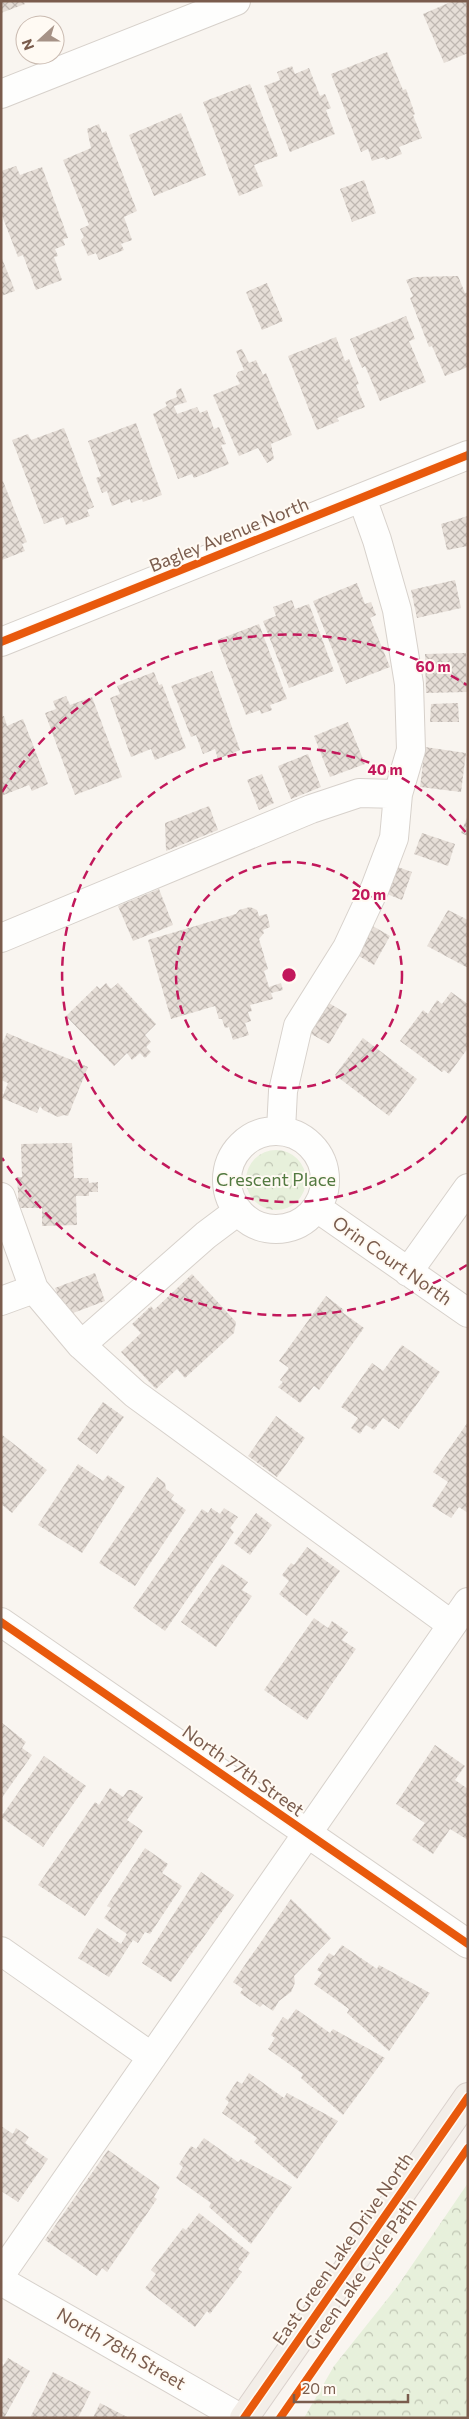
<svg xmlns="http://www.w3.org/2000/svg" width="469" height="2419" viewBox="0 0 469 2419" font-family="Commissioner,sans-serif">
<defs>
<pattern id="park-crowns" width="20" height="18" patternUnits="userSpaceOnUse" patternTransform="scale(1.25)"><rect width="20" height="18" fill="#e7f0db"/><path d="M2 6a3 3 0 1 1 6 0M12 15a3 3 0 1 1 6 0" fill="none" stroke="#c0c6b4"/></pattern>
<pattern id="building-cross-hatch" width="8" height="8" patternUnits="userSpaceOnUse" patternTransform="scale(1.25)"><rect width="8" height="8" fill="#e6ded7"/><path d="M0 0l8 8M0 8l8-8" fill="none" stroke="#bfb7b1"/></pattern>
</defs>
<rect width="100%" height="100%" fill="#f9f5f0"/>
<!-- park -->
<path fill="url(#park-crowns)" d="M246 1180a30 30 0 1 1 60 0a30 30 0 1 1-60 0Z
M468,2183V2418H304L334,2366L397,2287Z"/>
<!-- building -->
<path fill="url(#building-cross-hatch)" d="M1,1H23L25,4L1,13Z
M453,1H468V53L444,63L423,14Z
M387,52L403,90L406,89L415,114L413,115L422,138L399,147L402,154L386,160L384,157L372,161L368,149L361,152L331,74Z
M292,66L295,74L309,68L320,96L325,94L331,108L326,110L335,134L290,152L264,86L280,80L277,72Z
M250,84L278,156L254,165L263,186L239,196L203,102Z
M181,113L206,175L154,196L129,135Z
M99,124L102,133L106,131L137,211L124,217L132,240L121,244L124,250L99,260L96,253L88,256L81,240L84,237L80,229L89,225L63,160L91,148L87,129Z
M16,166L20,175L42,167L68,238L63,239L65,245L55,249L58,256L54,257L62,280L36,290L23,255L18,257L1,213V171Z
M364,180L376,213L352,222L340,189Z
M1,256L15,291L1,296Z
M458,276L465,293L468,292V367L445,376L432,346L429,347L410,298L413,296L406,280L415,277Z
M267,283L283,321L262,330L246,292Z
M406,316L415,339L409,341L426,382L380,401L365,366L362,368L350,339Z
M336,337L345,361L349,359L359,384L356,385L365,407L337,418L339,421L317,430L288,356Z
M242,349L249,363L256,360L263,375L266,373L292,435L271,444L274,459L267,463L258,448L239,456L213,395L240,384L236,376L238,372L244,370L236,351Z
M181,388L187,402L174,406L177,414L197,407L200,413L207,410L214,429L219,427L226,444L221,445L229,464L194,478L192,474L178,479L153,414L167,406L165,402L177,397L176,391Z
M136,423L162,495L143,502L142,499L131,503L130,499L112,506L107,491L102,493L96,478L101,476L88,441Z
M64,428L94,507L87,510L90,516L66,525L63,517L44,524L12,440L28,434L31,440Z
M3,481L27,542L22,544L25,551L2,560L1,482Z
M468,516V546L447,550L441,524Z
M455,580L461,608L417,618L411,590Z
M357,583L365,604L371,602L376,615L370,618L390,667L346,684L313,601Z
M292,600L295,609L309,604L334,671L289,688L263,621L276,616L273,607Z
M259,624L287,699L270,705L272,710L261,714L260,710L246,715L217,640Z
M466,653L467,692L426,693L425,654Z
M212,671L240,750L218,759L215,749L203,754L196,735L191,737L171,686Z
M154,672L159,685L162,684L186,748L155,760L151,749L131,757L110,698L120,694L117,686Z
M66,696L70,705L92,697L122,777L75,795L45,713L56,709L53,701Z
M458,703L459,722H430L431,704Z
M4,716L7,726L23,719L48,784L32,791L29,785L1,796V717Z
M348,722L365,764L330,777L314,736Z
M425,747L466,753L461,792L420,787Z
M308,754L321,787L291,799L278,766Z
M262,774L274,803L259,810L247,780Z
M209,806L218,830L166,851L165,823Z
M468,815V836L461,833Z
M422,833L455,844L448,866L414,854Z
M392,865L412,872L402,900L382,892Z
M159,889L173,925L133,941L118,906Z
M250,907L257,910L259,916L267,914L270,927L263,930L264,933L259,939L268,969L264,971L269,987L281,983L283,990L271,993L273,999L250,1005L252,1011L248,1012L251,1021L245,1023L249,1035L233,1040L229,1027L225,1028L222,1019H219L215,1006L171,1019L148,940L236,914L239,910Z
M448,910L468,920V968L427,946Z
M371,925L390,936L374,965L354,953Z
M106,983L111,989L118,983L156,1024L145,1035L151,1042L146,1047L151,1052L145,1058L140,1053L132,1060L127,1053L114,1066L66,1016L97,986L100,989Z
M451,992L468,1004V1048L449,1074L444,1070L442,1072L400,1041L423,1010L428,1014L437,1000L442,1004Z
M324,1000L347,1014L329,1044L306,1031Z
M7,1033L88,1067L68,1116L64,1115L58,1117L43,1110L40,1106L37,1113L2,1098L8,1083L1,1080V1046Z
M363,1038L417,1079L389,1116L335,1075Z
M72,1143L74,1178H88L89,1183L98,1182V1192H89V1196H76L77,1225L42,1226V1208H19L17,1177H22L21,1144Z
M95,1273L105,1301L65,1316L55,1288Z
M192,1274L236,1322L234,1333L185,1378L177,1369L156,1389L121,1352L141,1333L132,1324L151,1306L154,1310Z
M326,1296L344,1310L342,1312L364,1328L319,1390L314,1386L300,1403L278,1387L283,1382L280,1380L289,1368L279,1361Z
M402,1345L440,1372L399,1429L383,1418L374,1430L366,1425L360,1434L351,1428L358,1418L341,1407L372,1363L383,1371Z
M103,1402L124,1417L97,1454L77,1439Z
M276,1416L305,1438L277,1477L248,1456Z
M468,1422V1513L459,1507L451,1518L432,1506L448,1482L433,1472Z
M1,1434L47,1470L12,1513L1,1504Z
M78,1464L103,1481L108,1475L125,1487L82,1553L38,1525Z
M157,1477L165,1483L166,1489L174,1495L171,1499L186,1510L135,1586L99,1563Z
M211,1508L220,1514L224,1508L238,1517L230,1528L234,1532L165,1631L133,1608L202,1509L208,1513Z
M256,1513L272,1525L250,1555L234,1543Z
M307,1547L340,1571L307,1616L279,1594L289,1581L282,1575L291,1563L294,1565Z
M222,1564L248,1582L242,1590L252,1596L216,1647L181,1622Z
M314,1618L328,1628L332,1621L348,1632L342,1640L356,1649L307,1720L264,1690Z
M1,1722L26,1742L22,1748L32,1755L1,1799Z
M435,1745L465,1766L455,1780L468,1789V1840L450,1829L433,1854L412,1840L425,1823L396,1804Z
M44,1756L86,1786L43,1847L1,1817Z
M110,1788L123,1797L128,1790H132L143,1797L127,1820L143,1831L85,1916L38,1885L95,1802L99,1805Z
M145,1848L168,1864L162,1873L182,1886L150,1934L145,1932L138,1943L133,1940L109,1977L78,1958L97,1928L121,1944L127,1934L104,1918L111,1908L107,1906Z
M201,1872L234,1895L171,1982L142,1963Z
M291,1899L331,1938L294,1976L295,1983L291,1992L279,2001L273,2011L263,2004L260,2007L240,1993L243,1989L233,1982Z
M342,1945L377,1969L379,1965L430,1993L389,2051L347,2013L349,2009L314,1984L322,1973L317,1970L329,1953L334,1956Z
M296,2009L330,2033L333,2029L385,2058L343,2115L301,2078L303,2074L268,2049L275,2038L271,2035L283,2017L288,2020Z
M249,2073L284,2098L287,2093L338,2121L297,2179L254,2142L257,2138L222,2113L229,2102L225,2099L237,2081L242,2084Z
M1,2126L13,2134L16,2128L29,2137L25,2143L48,2159L18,2202L1,2191Z
M204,2138L238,2162L241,2159L292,2187L251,2244L209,2207L211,2203L176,2178L183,2167L179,2164L191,2146L196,2149Z
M108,2150L160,2187L154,2197L157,2199L107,2272L102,2268L97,2276L45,2240Z
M199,2213L250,2253L238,2269L242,2272L210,2314L207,2311L195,2327L145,2288L156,2274L151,2270L183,2228L186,2230Z
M8,2358L30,2371L4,2418H1V2365L3,2366Z
M53,2372L91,2392L78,2418H30Z
M100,2403L129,2418H93Z"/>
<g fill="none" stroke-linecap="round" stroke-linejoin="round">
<!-- minor casing -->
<g stroke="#d7d1cb" stroke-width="30">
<path id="minor" d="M1,94L236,1
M1,642L468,455
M1,938L311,809L359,793L398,794
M281,1130L283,1091L298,1026L347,948L375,888L394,838L398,794L411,750L409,684L397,610L377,540L362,498
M227 1180a49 49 0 1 1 98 0a49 49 0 1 1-98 0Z
M1,1197L34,1289L81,1345L135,1394L452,1625
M317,1208L468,1313
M408,1272L468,1188
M1,1301L34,1289
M81,1345L206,1235L238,1211
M1,1622L468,1944
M1,1951L152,2057
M1,2274L468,1602
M1,2281L240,2418"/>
</g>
<!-- major casing -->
<g stroke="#dad1cc" stroke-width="30">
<path id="major" d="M244,2418L468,2097"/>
</g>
<!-- minor -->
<use href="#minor" stroke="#fefefd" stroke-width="28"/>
<!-- major -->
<use href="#major" stroke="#f3eee8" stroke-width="28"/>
<!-- cycleway casing -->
<g stroke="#fffaf3" stroke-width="11">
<path id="cycleway" d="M1,642L468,455
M1,1622L468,1944
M244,2418L468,2097
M280,2418L468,2148"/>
</g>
<!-- cycleway -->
<use href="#cycleway" stroke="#e8590c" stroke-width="8"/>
</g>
<!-- distance rings -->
<g fill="none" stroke="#c2185b" stroke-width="2.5" stroke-dasharray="9 6">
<circle cx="289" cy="975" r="113"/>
<path d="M467 1116A227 227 0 1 1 467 834"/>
<path d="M467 1265A340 340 0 0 1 2 1158M2 792A340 340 0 0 1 467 685"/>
</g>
<g text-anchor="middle" stroke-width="4" stroke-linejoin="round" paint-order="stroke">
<!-- street labels -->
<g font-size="18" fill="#7a5c4d" stroke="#fffaf3">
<text transform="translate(229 535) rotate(-22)" y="6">Bagley Avenue North</text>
<text transform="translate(392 1261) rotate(35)" y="6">Orin Court North</text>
<text transform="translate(243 1771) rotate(35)" y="6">North 77th Street</text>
<text transform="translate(343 2249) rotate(-55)" y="6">East Green Lake Drive North</text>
<text transform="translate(361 2274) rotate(-55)" y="6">Green Lake Cycle Path</text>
<text transform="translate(121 2349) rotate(30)" y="6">North 78th Street</text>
</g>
<!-- park labels -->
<g font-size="18" fill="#537a41" stroke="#fffaf3">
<text x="276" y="1186">Crescent Place</text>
</g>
</g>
<circle cx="289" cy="975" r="8" fill="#c2185b" stroke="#fffaf3" stroke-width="2.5"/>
<g font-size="15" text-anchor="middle" font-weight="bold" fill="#c2185b" stroke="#fffaf3" stroke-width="4" stroke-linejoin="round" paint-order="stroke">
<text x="433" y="672">60 m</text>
<text x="385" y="775">40 m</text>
<text x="369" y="900">20 m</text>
</g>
<!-- border -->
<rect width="469" height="2419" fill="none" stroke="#7a5c4d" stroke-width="5"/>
<!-- north arrow -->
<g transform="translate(40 40) rotate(249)"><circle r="24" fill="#fffaf3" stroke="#cabbb1"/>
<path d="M0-4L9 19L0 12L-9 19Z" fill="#a69286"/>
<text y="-8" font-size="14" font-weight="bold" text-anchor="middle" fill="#7a5c4d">N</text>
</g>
<!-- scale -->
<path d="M294 2394v8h114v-8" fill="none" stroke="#7a5c4d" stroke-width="2.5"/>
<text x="302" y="2394" font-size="15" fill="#7a5c4d" stroke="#fffaf3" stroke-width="4" paint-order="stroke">20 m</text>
</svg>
